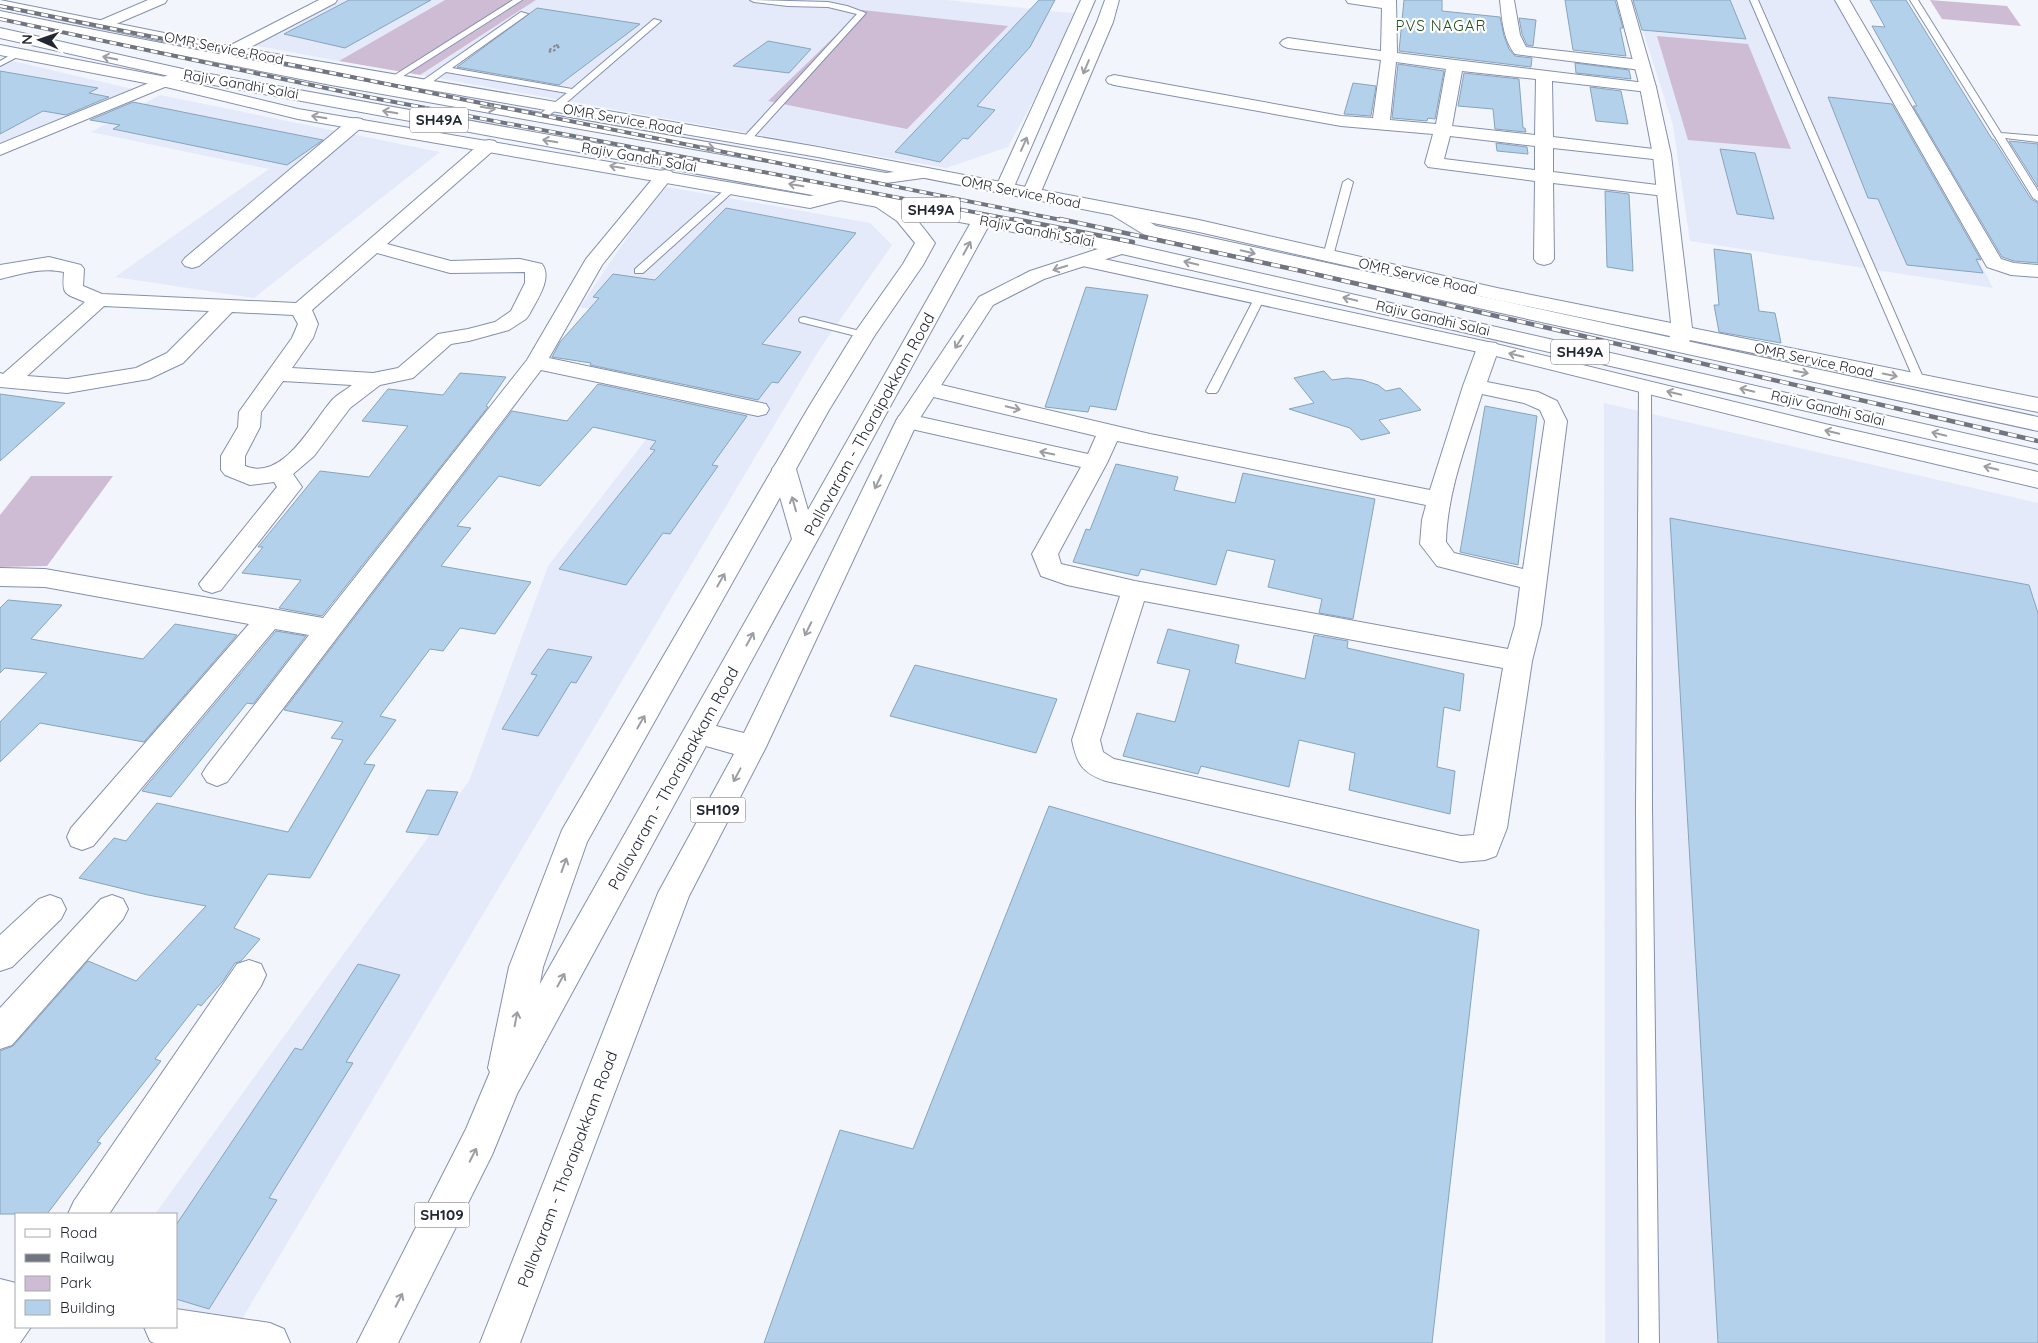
<svg xmlns="http://www.w3.org/2000/svg" width="2038" height="1343" viewBox="0 0 2038 1343" font-family="Quicksand,sans-serif">
<rect width="100%" height="100%" fill="#f2f5fc"/>
<!-- built -->
<path fill="#e4eafa" d="M337,0H445L339,61L252,45Z
M536,0H946L1080,14L1008,147L946,168L420,75Z
M1633,0H1846L1993,288L1690,241L1673,125Z
M4,59L133,89L0,145V61Z
M160,95L440,152L254,298L115,277L269,169L91,132Z
M662,186L870,223L892,245L819,350L239,1324L176,1311V1214H155L469,781L548,566L728,334L580,307Z
M1604,403L2038,503V1343H1605Z"/>
<!-- green -->
<path fill="#cebbd4" d="M445,0H536L420,75L339,61Z
M1930,0L2007,6L2021,26L1942,19Z
M862,10L1008,26L907,129L768,101Z
M1657,36L1748,44L1791,149L1688,140Z
M31,476H113L47,566L0,567V515Z"/>
<!-- building -->
<path fill="#b3d1ea" stroke="#87a4bb" d="M349,0H431L345,48L284,34Z
M1039,0H1055L1030,47L977,106L995,110L968,139L963,138L940,162L895,152Z
M1404,0H1442V11L1500,17L1504,36L1509,49L1515,56L1532,58L1531,67L1399,51Z
M1565,0H1615L1623,28H1620L1626,56L1573,50Z
M1633,0H1730L1746,39L1642,30Z
M1870,0H1906L1992,139L1994,140L2031,199L2038,203V263L2014,261L2002,257L1913,106H1917L1872,26L1885,27Z
M537,8L640,24L559,85L457,67Z
M1519,18L1536,20L1533,46L1527,45L1522,34Z
M768,41L811,49L789,73L733,66Z
M1575,63L1629,70L1631,79L1576,73Z
M1398,64L1444,71L1435,119L1428,118L1427,121L1392,118Z
M0,71L98,88L89,93L109,97L66,115L43,111L0,134Z
M1464,73L1519,79L1523,128H1525L1526,132L1495,129L1493,109L1458,106Z
M1353,83L1376,86L1371,116L1344,114Z
M1590,87L1621,91L1628,124L1596,121Z
M1828,97L1892,104L1981,260L1976,259L1983,273L1907,265L1878,199L1868,198Z
M133,102L242,124L323,140L287,165L113,129L120,125L90,120Z
M2009,141L2038,144V187Z
M1496,143L1527,147L1528,154L1497,151Z
M1720,149L1755,153L1774,219L1737,214Z
M1605,191L1629,194L1633,271L1607,267Z
M726,208L856,233L762,344L801,352L778,383L772,382L758,400L590,365L591,363L552,357L560,342L599,298L593,297L613,274L655,280Z
M1714,249L1751,254L1759,311L1775,313L1781,343L1719,332L1714,305H1719Z
M1086,287L1148,295L1116,410L1090,406L1088,412L1045,407Z
M1324,371L1332,380L1347,378L1363,380L1378,385L1386,391L1400,388L1421,410L1379,420L1390,433L1361,440L1350,428L1289,409L1314,403L1294,378Z
M460,373L506,377L486,406L488,407L322,616L279,608L301,580L242,573L263,547H258L320,471L369,477L408,426L362,421L388,389L443,395Z
M598,384L747,416L712,465L718,466L670,534L663,533L626,585L559,569L655,450L650,449L656,441L593,427L540,486L499,476L457,526L471,528L441,566L531,582L495,634L460,628L443,651L430,649L380,716L396,720L364,764L375,765L310,878L268,874L234,928L260,939L241,961L235,963L223,981L201,1006L198,1004L155,1059L161,1061L97,1142L101,1143L47,1214H0V1051L13,1046L88,961L136,981L206,906L148,895L79,878L114,838L126,841L157,803L288,832L343,740L331,738L343,722L284,710L512,411L567,421Z
M0,394L65,403L0,461Z
M1485,406L1537,416L1518,565L1460,552Z
M1116,464L1178,477L1174,490L1235,503L1243,473L1375,499L1353,619L1319,613L1322,599L1268,587L1275,560L1227,550L1216,585L1141,569L1138,576L1073,562L1086,529L1090,530Z
M1670,518L2029,585L2038,613V1343H1718Z
M8,600L62,605L31,639L143,659L175,624L237,635L144,742L40,723L0,762V722L47,673L5,668L0,673V608Z
M1168,629L1239,645L1235,663L1305,679L1314,635L1348,641L1347,648L1464,674L1460,711L1444,707L1437,767L1455,771L1450,814L1349,790L1355,753L1299,740L1289,787L1201,766L1198,774L1123,756L1137,713L1175,722L1190,670L1157,663Z
M276,631L306,636L253,704L247,703L171,797L142,791Z
M548,649L592,657L576,683L571,682L538,736L502,729L537,675L531,674Z
M915,665L1057,699L1036,753L890,716Z
M427,790L458,792L438,835L406,832Z
M1049,806L1479,930L1432,1343H764L840,1130L913,1149Z
M358,964L400,975L346,1062L353,1063L269,1198L277,1200L209,1309L176,1299V1225L295,1048L302,1050Z"/>
<g fill="none" stroke-linecap="round" stroke-linejoin="round">
<!-- lane casing -->
<g stroke="#8590ae" stroke-width="2">
<path id="lane" d="M513,0H522L397,80L390,78Z
M750,0L828,2L847,6L866,13L749,142H743V138L857,14L828,7L788,6L754,2Z
M1750,0H1758L1925,382L1924,384H1916L1915,382Z
M1910,0H1918L2001,133L2038,136V142L2005,138L2038,191V201L2033,198Z
M521,12L528,14L452,68L572,89L654,19L661,21L566,103L542,120L535,118L567,93L446,72L428,85H422V81Z
M16,52L23,54L0,66V61Z
M1348,179L1353,182L1333,256L1331,258H1325L1323,256L1343,182Z
M732,185L737,188L735,190L643,273H635V269L729,186Z
M1259,296L1264,299L1218,391L1216,393H1208L1206,391L1254,299Z
M804,317L868,333L869,335L864,338L800,322L799,320L800,318Z
M1645,384L1651,387L1652,808L1659,1343H1639L1636,808L1639,387Z"/>
</g>
<!-- street casing -->
<g stroke="#8590ae" stroke-width="2">
<path id="street" d="M148,0H167L165,3L109,27H99L96,24L99,21Z
M1081,0H1095L1013,189L1010,193L1004,194L998,193L995,189Z
M1105,0H1119L1113,22L1040,194L1037,198L1031,199L1025,198L1022,194L1097,22Z
M1346,0H1396L1397,53L1654,84L1656,87L1654,90L1648,92L1552,81L1553,137L1662,150L1668,151L1671,155L1668,159L1662,160L1553,148V172L1665,186L1671,187L1674,191L1671,195L1665,196L1553,183L1554,259L1551,263L1544,265L1537,263L1534,259L1535,181L1428,167L1425,163L1433,134L1341,126L1114,85L1108,83L1106,80L1108,77L1114,75L1341,116L1373,118L1381,60L1288,48L1283,46L1280,43L1283,40L1288,38L1381,51L1382,8L1348,3ZM1396,62L1446,69L1436,124L1390,120ZM1462,71L1536,79L1535,135L1452,126ZM1450,136L1535,146V170L1444,159Z
M1500,0H1514L1520,35L1526,47L1641,60L1647,62L1649,65L1647,68L1641,70L1515,54C1503,39 1502,19 1500,0Z
M1835,0H1849L2001,259L2014,263L2038,265V277L2011,275L1987,267Z
M183,69L189,71L191,74L189,77L0,155V144Z
M356,118L362,119L364,123L362,127L199,266L192,268L185,266L182,262L185,258L350,119Z
M489,140L495,141L498,145L495,149L387,244L451,261L520,259L542,264C553,279 536,301 529,315L526,319L509,330L469,341L451,344L413,378L380,385L350,408L314,456L293,474L302,487L221,590L212,593L203,590L199,584L277,487L274,482L250,485L225,475L221,470V456L238,427L239,412L292,338L298,324L293,315L232,312L183,363L149,379L67,393L0,387V373L3,374L85,302C64,293 62,296 64,272C41,267 22,274 0,279V265L49,257L81,265L84,269L83,286L102,294L296,303L483,141ZM377,253L450,273L525,272V283L511,311L495,322L468,329L438,334L398,368L373,373L292,368L313,338L318,324L312,310ZM104,306L209,311L167,353L136,368L67,379L27,376ZM283,381L352,385C346,390 338,394 333,399C312,422 284,482 245,466V456L260,427L261,412Z
M665,170L671,171L674,175L602,265L549,358L766,404L769,409L766,414L758,416L541,370L227,782L217,786L207,782L202,774L207,766L309,635L275,629L93,846L82,850L71,846L67,837L71,828L249,624L45,587L0,586V568L45,569L323,618L527,360L586,259L659,171Z
M1488,342L1496,343L1499,348L1487,382L1538,392L1557,401L1567,421L1541,625L1532,661L1507,828L1496,856L1485,860L1461,862L1106,781C1082,773 1077,764 1072,740L1120,596L1067,585L1041,576L1032,554L1081,467L907,428L899,426L896,421L899,416L907,414L1088,454L1096,436L921,394L918,389L921,384L929,382L1150,434L1430,490L1463,386L1477,348L1480,343ZM1482,394L1524,403L1540,410L1545,421L1523,569L1454,553L1446,542C1447,492 1467,442 1482,394ZM1117,441L1426,505L1422,520L1420,544L1437,566L1520,587L1515,625L1508,649L1135,581L1061,564L1058,554L1107,463ZM1144,601L1503,668L1474,835L1461,836L1114,759L1103,752L1100,740Z
M50,895L61,899L66,909L61,919L12,967L0,971V935L39,899Z
M112,895L123,899L128,909L123,919L12,1045L0,1049V1008L101,899Z
M249,960L261,964L266,975L261,986L109,1214H68L74,1201L237,964Z
M16,1296V1327H31L20,1343H0V1304Z"/>
</g>
<!-- secondary casing -->
<g stroke="#8590ae" stroke-width="2">
<path id="secondary" d="M0,0L229,46L319,0H337L335,3L247,49L818,147L1199,220L1497,288L1671,323L1653,155L1640,87L1617,0H1631L1656,87L1671,155L1692,328L2038,398V412L1690,340L1685,350L1677,351L1669,350L1666,345L1670,336L1497,300L1199,232L818,157L234,56L227,58L221,56L219,53L0,7Z
M0,45L166,77L298,109L810,196L843,189L849,190L852,194L849,198L810,208L298,119L166,87L0,55Z
M879,194C903,200 921,224 935,243L923,265L875,335L829,410L587,842L543,967L524,1068L518,1080L506,1085L494,1080L488,1068L509,967L562,830L807,410L853,335L903,264L915,243L897,221L872,204L870,200L872,196Z
M1085,255L1488,342L1825,424L2038,472V488L1825,438L1488,354L1078,265L1075,261L1078,257Z
M0,1279L16,1283V1323L0,1319Z
M176,1309L270,1323L284,1329L290,1343H154L150,1341L144,1327H176Z"/>
</g>
<!-- primary casing -->
<g stroke="#8590ae" stroke-width="2">
<path id="primary" d="M0,11C294,71 590,122 886,173L924,168L930,169L933,173L930,177L886,183L331,85L0,19Z
M0,28L187,70L879,194L1122,242L2038,450V464L1122,254L1044,279L993,305L918,421L766,747L689,896L520,1343H480L658,893L734,754L706,746L517,1094L492,1155L398,1343H357L466,1129L490,1072L792,539L772,469L776,464L784,461L792,464L796,469L808,510L970,224L187,80L0,38ZM988,227L1098,249L1030,271L979,297L896,421L744,733L716,726Z
M1119,205L1126,207L1156,226L2038,417V431L1150,236L1143,234L1112,215L1110,211L1112,207Z"/>
</g>
<!-- path -->
<path stroke="#81848e" stroke-width="2" stroke-dasharray="2.5 2.5" stroke-linecap="butt" d="M556,45L560,46L552,52L548,51Z"/>
<!-- lane -->
<use href="#lane" fill="#fff" fill-rule="evenodd"/>
<!-- street -->
<use href="#street" fill="#fff" fill-rule="evenodd"/>
<!-- secondary -->
<use href="#secondary" fill="#fff" fill-rule="evenodd"/>
<!-- primary -->
<use href="#primary" fill="#fff" fill-rule="evenodd"/>
<!-- rail-far1 casing -->
<g stroke="#71757f" stroke-width="4">
<path id="rail-far1" d="M0,6L1066,221
M0,19L368,97L1021,221"/>
</g>
<!-- rail casing -->
<g stroke="#71757f" stroke-width="4.5">
<path id="rail" d="M1014,219L1133,242
M1060,219L1297,270L2038,441"/>
</g>
<!-- rail-far1 -->
<use href="#rail-far1" stroke="#fff" stroke-width="2.5" stroke-dasharray="7" stroke-linecap="butt"/>
<!-- rail -->
<use href="#rail" stroke="#fff" stroke-width="3" stroke-dasharray="9" stroke-linecap="butt"/>
</g>
<!-- one-way arrows -->
<defs><path id="oneway-shaft" d="M-6 0H5M1.5-3L5.5 0L1.5 3" fill="none" stroke-width="1.6" stroke-linecap="round" stroke-linejoin="round" transform="scale(1.25)"/></defs>
<g stroke="#9c9ea3">
<use href="#oneway-shaft" transform="translate(110 58) rotate(-168)"/>
<use href="#oneway-shaft" transform="translate(1086 67) rotate(113)"/>
<use href="#oneway-shaft" transform="translate(488 108) rotate(10)"/>
<use href="#oneway-shaft" transform="translate(390 112) rotate(-170)"/>
<use href="#oneway-shaft" transform="translate(319 117) rotate(-171)"/>
<use href="#oneway-shaft" transform="translate(550 141) rotate(-170)"/>
<use href="#oneway-shaft" transform="translate(1024 144) rotate(-66)"/>
<use href="#oneway-shaft" transform="translate(707 147) rotate(10)"/>
<use href="#oneway-shaft" transform="translate(617 167) rotate(-170)"/>
<use href="#oneway-shaft" transform="translate(796 185) rotate(-170)"/>
<use href="#oneway-shaft" transform="translate(967 248) rotate(-61)"/>
<use href="#oneway-shaft" transform="translate(1248 252) rotate(13)"/>
<use href="#oneway-shaft" transform="translate(1191 263) rotate(-167)"/>
<use href="#oneway-shaft" transform="translate(1060 268) rotate(163)"/>
<use href="#oneway-shaft" transform="translate(1350 299) rotate(-167)"/>
<use href="#oneway-shaft" transform="translate(959 342) rotate(123)"/>
<use href="#oneway-shaft" transform="translate(1516 355) rotate(-166)"/>
<use href="#oneway-shaft" transform="translate(1801 372) rotate(12)"/>
<use href="#oneway-shaft" transform="translate(1890 375) rotate(12)"/>
<use href="#oneway-shaft" transform="translate(1747 390) rotate(-167)"/>
<use href="#oneway-shaft" transform="translate(1674 393) rotate(-167)"/>
<use href="#oneway-shaft" transform="translate(1013 408) rotate(14)"/>
<use href="#oneway-shaft" transform="translate(1832 432) rotate(-167)"/>
<use href="#oneway-shaft" transform="translate(1939 434) rotate(-167)"/>
<use href="#oneway-shaft" transform="translate(1047 453) rotate(-168)"/>
<use href="#oneway-shaft" transform="translate(1991 468) rotate(-166)"/>
<use href="#oneway-shaft" transform="translate(878 482) rotate(116)"/>
<use href="#oneway-shaft" transform="translate(794 504) rotate(-106)"/>
<use href="#oneway-shaft" transform="translate(721 580) rotate(-60)"/>
<use href="#oneway-shaft" transform="translate(808 629) rotate(116)"/>
<use href="#oneway-shaft" transform="translate(750 639) rotate(-61)"/>
<use href="#oneway-shaft" transform="translate(641 722) rotate(-60)"/>
<use href="#oneway-shaft" transform="translate(737 775) rotate(118)"/>
<use href="#oneway-shaft" transform="translate(564 865) rotate(-70)"/>
<use href="#oneway-shaft" transform="translate(561 980) rotate(-61)"/>
<use href="#oneway-shaft" transform="translate(516 1019) rotate(-79)"/>
<use href="#oneway-shaft" transform="translate(473 1155) rotate(-63)"/>
<use href="#oneway-shaft" transform="translate(399 1300) rotate(-63)"/>
</g>
<g text-anchor="middle" stroke-width="4.5" stroke-linejoin="round" paint-order="stroke">
<!-- far-street labels -->
<g font-size="14" fill="#232733" stroke="#fff">
<text transform="translate(224 48) rotate(11)" y="5">OMR Service Road</text>
<text transform="translate(241 84) rotate(10)" y="5">Rajiv Gandhi Salai</text>
<text transform="translate(623 119) rotate(10)" y="5">OMR Service Road</text>
<text transform="translate(639 157) rotate(10)" y="5">Rajiv Gandhi Salai</text>
<text transform="translate(1021 192) rotate(11)" y="5">OMR Service Road</text>
<text transform="translate(1037 231) rotate(11)" y="5">Rajiv Gandhi Salai</text>
<text transform="translate(1418 276) rotate(13)" y="5">OMR Service Road</text>
<text transform="translate(1433 318) rotate(13)" y="5">Rajiv Gandhi Salai</text>
<text transform="translate(1814 360) rotate(12)" y="5">OMR Service Road</text>
<text transform="translate(1828 408) rotate(13)" y="5">Rajiv Gandhi Salai</text>
</g>
<!-- far-neighbourhood labels -->
<g font-size="15" letter-spacing="1" fill="#21511a" stroke="#fff">
<text x="1441" y="31">PVS NAGAR</text>
</g>
<!-- shield labels -->
<g fill="#fff" stroke="#656870" stroke-width="1">
<rect x="410" y="107.5" width="58" height="25" rx="4"/>
<rect x="902" y="197.5" width="58" height="25" rx="4"/>
<rect x="1551" y="339.5" width="58" height="25" rx="4"/>
<rect x="690.5" y="797.5" width="55" height="25" rx="4"/>
<rect x="414.5" y="1202.5" width="55" height="25" rx="4"/>
</g>
<g font-size="15" font-weight="bold" fill="#232733">
<text x="439" y="125">SH49A</text>
<text x="931" y="215">SH49A</text>
<text x="1580" y="357">SH49A</text>
<text x="718" y="815">SH109</text>
<text x="442" y="1220">SH109</text>
</g>
<!-- street labels -->
<g font-size="16" fill="#232733" stroke="#fff">
<text transform="translate(869 424) rotate(-61)" y="6">Pallavaram - Thoraipakkam Road</text>
<text transform="translate(673 778) rotate(-61)" y="6">Pallavaram - Thoraipakkam Road</text>
<text transform="translate(567 1169) rotate(-69)" y="6">Pallavaram - Thoraipakkam Road</text>
</g>
</g>
<!-- legend -->
<rect x="15" y="1213" width="162" height="115" fill="#ffffff" stroke="#a7a9ad"/>
<rect x="25" y="1229" width="25" height="8" fill="#ffffff" stroke="#a7a9ad"/>
<text x="60" y="1238" font-size="15" fill="#232733">Road</text>
<rect x="25" y="1254" width="25" height="8" fill="#71757f" stroke="#a7a9ad"/>
<text x="60" y="1263" font-size="15" fill="#232733">Railway</text>
<rect x="25" y="1276" width="25" height="15" fill="#cebbd4" stroke="#a7a9ad"/>
<text x="60" y="1288" font-size="15" fill="#232733">Park</text>
<rect x="25" y="1300" width="25" height="15" fill="#b3d1ea" stroke="#a7a9ad"/>
<text x="60" y="1313" font-size="15" fill="#232733">Building</text>
<!-- north arrow -->
<g transform="translate(40 40) rotate(272)" stroke="#ffffff" stroke-width="4" paint-order="stroke">
<path d="M0-4L9 19L0 12L-9 19Z" fill="#232733"/>
<text y="-8" font-size="14" font-weight="bold" text-anchor="middle" fill="#232733">N</text>
</g>
</svg>
